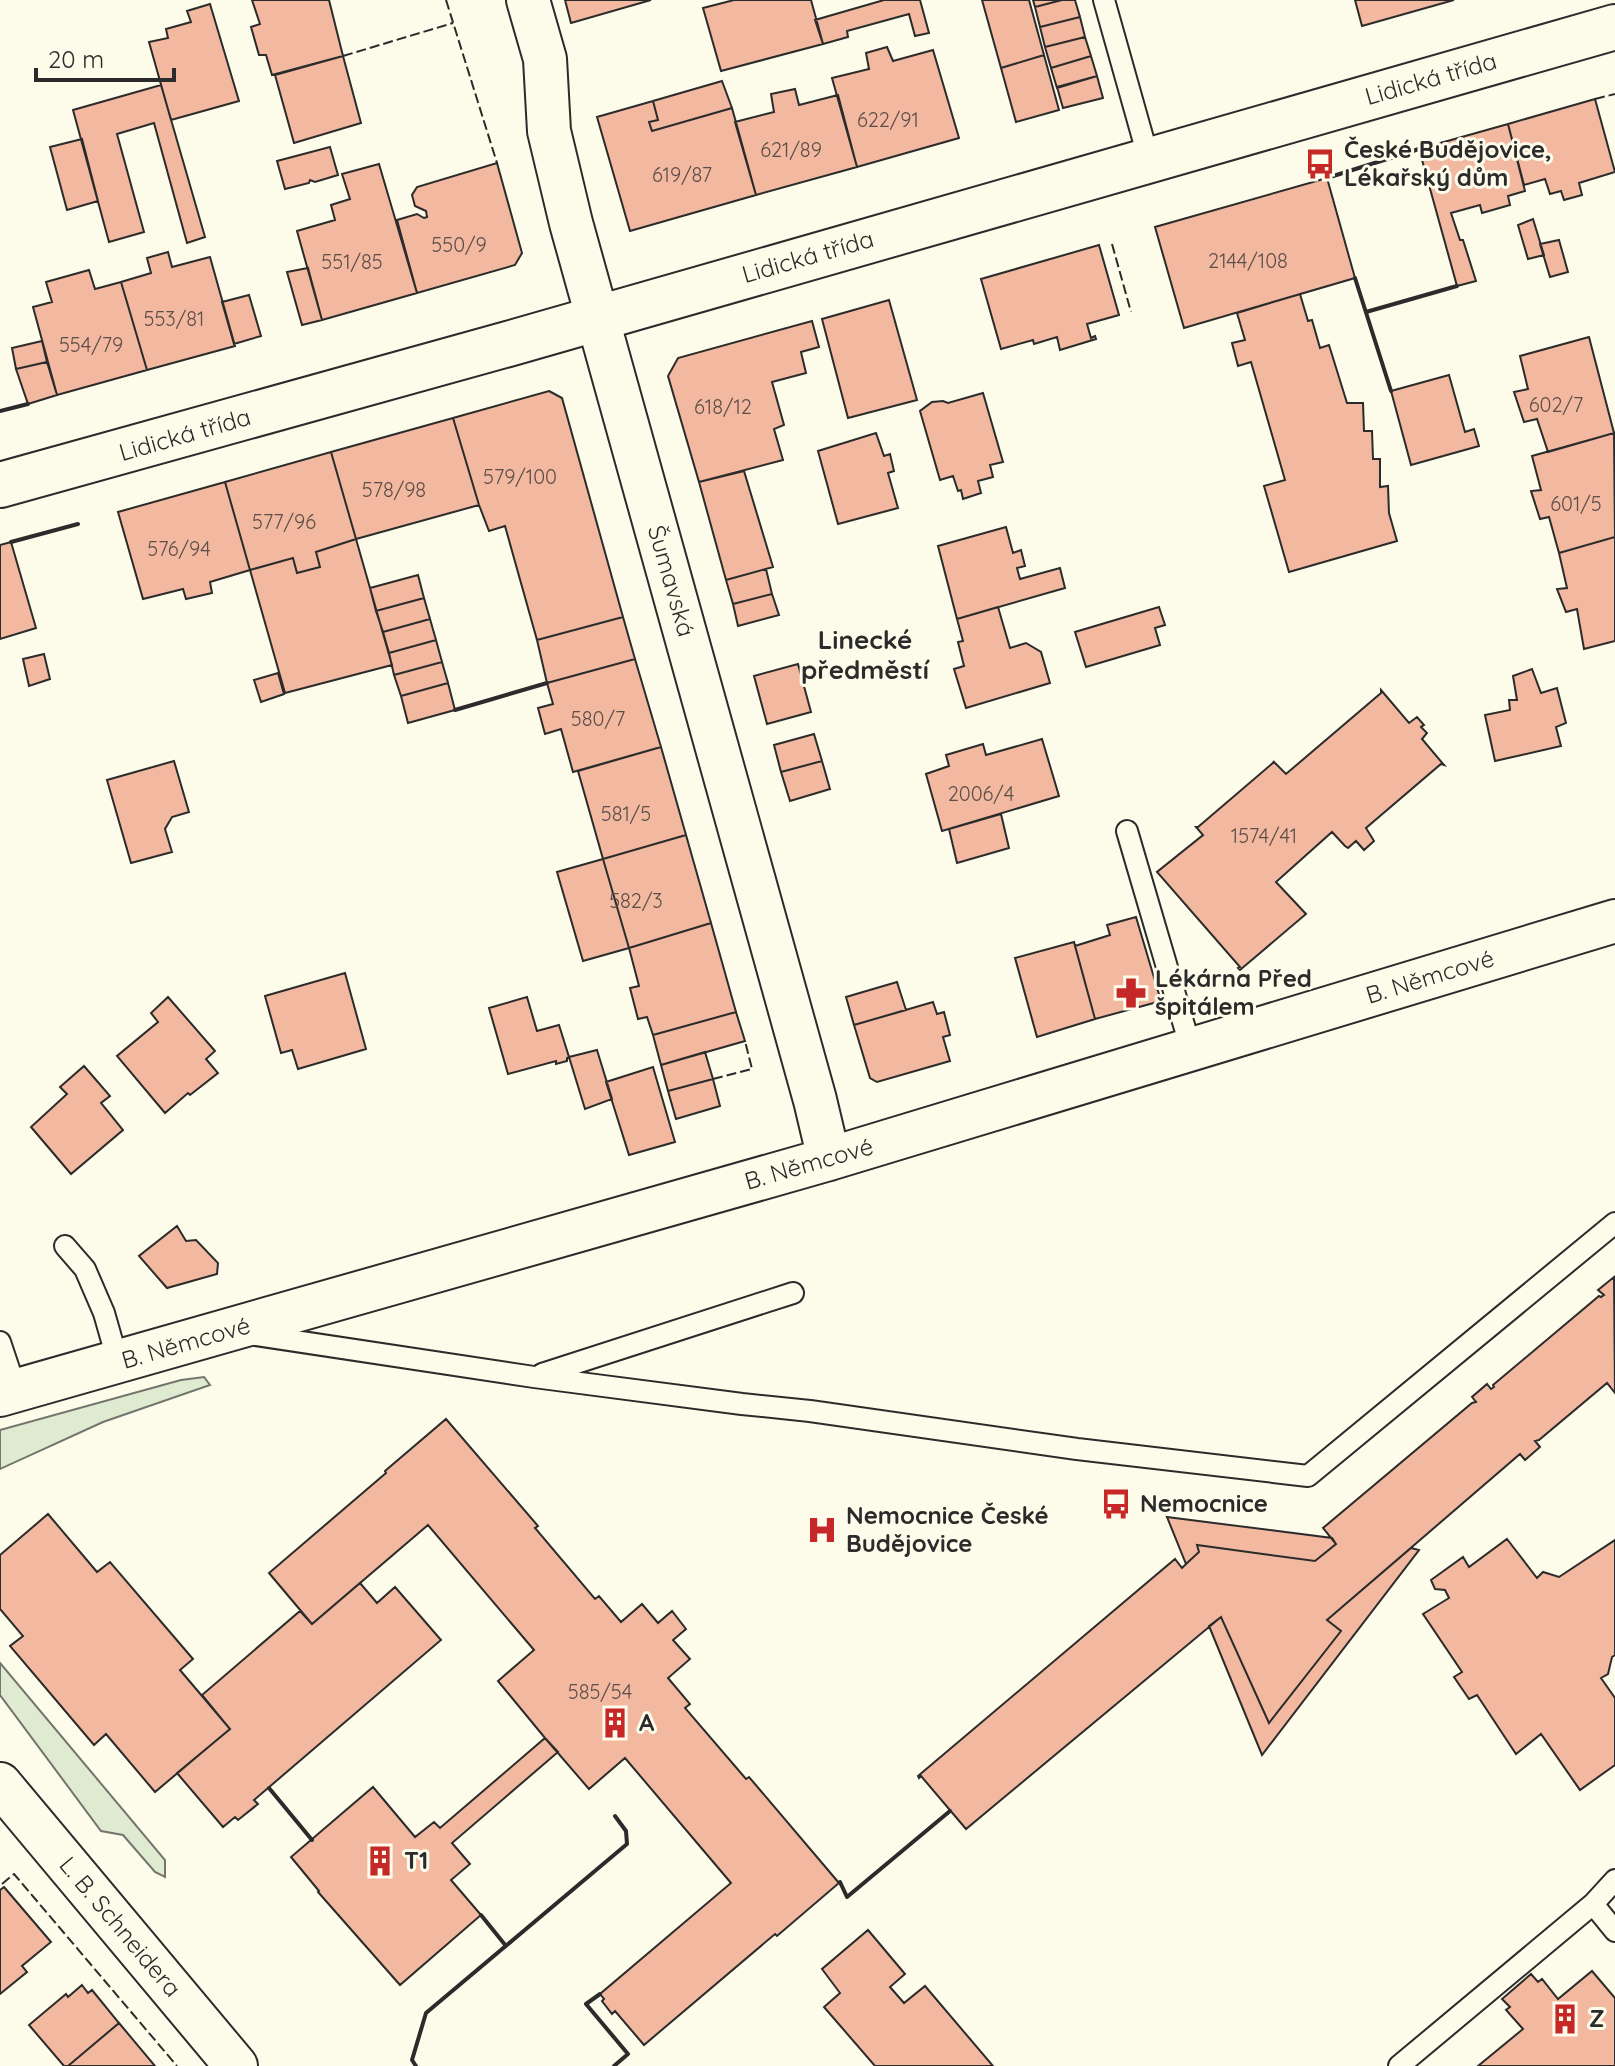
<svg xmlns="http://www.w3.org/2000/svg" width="1615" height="2066" viewBox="0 0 1615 2066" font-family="Quicksand,sans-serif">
<rect width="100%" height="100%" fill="#fdfbea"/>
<!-- green -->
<path fill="#deebd1" stroke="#74746e" stroke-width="2" d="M204,1377L210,1385L103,1422L0,1469V1430L181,1380Z
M0,1663L165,1860V1877L155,1872L123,1835L101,1831L0,1695Z"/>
<!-- building -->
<path fill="#f2b8a0" stroke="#2b2b2b" stroke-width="2" d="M252,0H329L343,56L272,75L266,55H259L251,27L260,24Z
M565,0H651L571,23Z
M734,0H811L823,44L721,71L703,8Z
M884,0H920L929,33L915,36L909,14L847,31L848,37L823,44L815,20Z
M982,0H1029L1044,55L1001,68Z
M1033,0H1062L1035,7Z
M1062,0H1075L1080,17L1040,27L1035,7Z
M1355,0H1454L1362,26Z
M210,4L239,101L171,120L149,42L168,38L166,29L191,22L187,11Z
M1080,17L1085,37L1045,47L1040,27Z
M1085,37L1091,56L1051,68L1045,47Z
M887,47L893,61L933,50L959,138L857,167L832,78L869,69L866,53Z
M1044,55L1059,110L1016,122L1001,68Z
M343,56L361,123L294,143L275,75Z
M1091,56L1097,76L1057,88L1051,68Z
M1097,76L1103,98L1063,108L1057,87Z
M722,81L732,108L652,131L649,122L658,120L653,101Z
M161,85L205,237L187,243L154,123L117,134L144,232L109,242L73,110Z
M795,89L799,105L838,95L857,167L756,195L735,122L774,112L771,94Z
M1595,99L1615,172L1579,183L1582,195L1564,200L1561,191L1550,194L1545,179L1524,185L1508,124Z
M653,101L658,120L649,122L652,131L732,108L756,195L630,231L597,117Z
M1508,124L1525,191L1508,196L1510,205L1482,213L1480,205L1451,213L1460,240H1463L1476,281L1457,286L1419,149Z
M82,139L98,201L67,210L50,147Z
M330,147L338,175L315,182L310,180L309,183L285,189L277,161Z
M497,163L522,253L515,265L417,293L397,220L417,214L424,218L427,217L426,211L415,206L412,195L417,187Z
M379,164L417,293L322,320L297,231L335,220L331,205L350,199L342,174Z
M1327,178L1355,278L1184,328L1155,227Z
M1533,219L1544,255L1528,259L1518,225Z
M1559,240L1568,272L1550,277L1540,244Z
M1099,245L1119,315L1087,324L1091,338L1095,336L1096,339L1060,350L1057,337L1034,344L1033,340L1001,349L981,279Z
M168,252L172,267L210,257L235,346L147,370L121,282L151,273L147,258Z
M308,268L322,320L302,325L287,272Z
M89,270L95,289L121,282L147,370L57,395L33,307L52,302L46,282Z
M1300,294L1308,321L1312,320L1320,348L1329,345L1347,403H1363L1364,431H1372L1373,459H1380V487L1388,486L1389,513L1397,541L1289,572L1264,486L1285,480L1251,362L1238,366L1232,343L1245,340L1237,313Z
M249,295L261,336L234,344L222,302Z
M889,300L917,400L848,418L822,319Z
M812,321L819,347L801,352L806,373L772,382L784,425L774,429L783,460L699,482L668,376L678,358Z
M1589,337L1614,433L1548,452L1537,419L1524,422L1514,392L1528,389L1520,356Z
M42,341L47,362L16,369L12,348Z
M47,362L57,395L28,404L16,369Z
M1449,375L1465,432L1474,429L1479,446L1411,465L1391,391Z
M549,391L562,398L623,617L537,640L505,526L489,531L479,505L453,418Z
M983,393L1003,462L990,465L993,477L978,481L981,493L963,499L961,490L958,491L953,476L940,480L920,411L932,402L943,401L948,403Z
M453,418L479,505L356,539L331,452Z
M876,433L884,456L890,454L894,471L888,473L898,508L838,524L818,451Z
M1614,433L1615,537L1559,553L1549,517L1540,519L1531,491L1541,490L1532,456Z
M331,452L356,539L316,552L320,567L297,573L293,558L250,570L225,482Z
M744,471L773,567L726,580L699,482Z
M225,482L250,570L210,582L212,593L186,599L183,589L143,599L118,512Z
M1006,527L1013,553L1021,550L1025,566L1017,568L1020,579L1060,568L1065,588L957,619L938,546Z
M1615,537V641L1584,649L1577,609L1566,612L1557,589L1567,588L1559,553Z
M356,539L392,665L285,693L250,570L293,558L297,573L320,567L316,552Z
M11,542L36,628L0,639V545Z
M766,569L772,594L733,604L726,580Z
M418,575L424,598L376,611L370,588Z
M772,594L779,615L738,626L733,604Z
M424,598L430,619L383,632L376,611Z
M998,607L1010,648L1026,643L1041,652L1050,683L966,708L954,669L964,666L958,642L963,641L957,619Z
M1159,607L1165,625L1155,628L1160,645L1086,667L1075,632Z
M623,617L635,659L547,683L537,640Z
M430,619L436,640L389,653L383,632Z
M436,640L442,662L394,675L389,653Z
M44,654L50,679L29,686L23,659Z
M635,659L661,747L573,772L561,729L545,734L538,708L553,704L547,683Z
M442,662L448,683L401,696L394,675Z
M798,664L811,712L767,724L754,676Z
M1532,669L1541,693L1557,688L1566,723L1556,727L1561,746L1495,761L1485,715L1510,710L1509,700H1517L1513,676Z
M278,673L284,694L261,702L254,680Z
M448,683L455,710L408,723L401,696Z
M1381,690L1409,723L1417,717L1424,725L1421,727L1427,733L1422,739L1444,765L1441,764L1366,828L1374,841L1364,850L1356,841L1348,848L1345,846L1332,832L1276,882L1306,914L1240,970L1238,968L1240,967L1157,872L1203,835L1196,827H1198L1274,762L1273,761L1286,774L1381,693Z
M814,734L822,761L781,772L774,745Z
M1042,739L1059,796L942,831L926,774L949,766L946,755L983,744L986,755Z
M661,747L686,835L603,859L578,771Z
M174,761L189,812L172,817L165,829L172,852L131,863L107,780Z
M822,761L830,789L790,801L781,772Z
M1001,814L1009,848L957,863L949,829Z
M686,835L711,923L629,948L603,859Z
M603,859L629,948L583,961L557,872Z
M1136,917L1161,1001L1095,1019L1075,946L1110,935L1107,925Z
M711,923L736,1012L653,1035L647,1017L638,1019L630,988L639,986L629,948Z
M1074,942L1095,1019L1037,1037L1015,958Z
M345,973L366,1049L298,1069L292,1050L281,1053L265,996Z
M897,982L906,1010L854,1025L846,997Z
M168,997L215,1051L206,1059L218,1073L190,1095L188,1093L165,1113L117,1056L158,1022L151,1013Z
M527,997L537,1031L559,1025L569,1057L567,1058V1061L556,1064V1061L508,1074L489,1008Z
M933,1002L937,1014L944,1012L950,1035L943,1037L950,1061L877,1082L870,1078L854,1025Z
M736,1012L745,1041L661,1065L653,1035Z
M597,1050L612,1099L585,1109L569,1057Z
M705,1052L713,1079L668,1091L661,1065Z
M84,1066L110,1096L101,1103L123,1130L71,1174L31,1127L67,1094L60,1087Z
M653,1067L675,1142L629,1155L606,1082Z
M713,1079L720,1106L676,1119L668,1091Z
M177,1226L186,1241L196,1240L218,1263L217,1274L167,1288L139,1256Z
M1614,1277L1615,1393L1607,1383L1539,1440L1535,1441L1540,1447L1525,1460L1520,1454L1327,1620L1341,1631L1269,1723L1221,1617L966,1829L921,1776L919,1778L918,1776L1175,1559L1182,1568L1186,1564L1199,1552L1197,1545L1315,1561L1336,1544L1323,1528L1472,1403L1476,1402L1472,1397L1487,1384L1491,1389L1494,1387L1493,1385L1599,1296L1601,1297L1604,1295L1598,1290Z
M446,1419L538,1526L535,1528L595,1599L599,1596L621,1622L642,1604L658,1623L672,1611L686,1629L673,1640L690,1659L668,1678L690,1704L685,1708L746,1779L749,1777L839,1883L777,1936L775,1934L644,2045L615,2011L612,2014L602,2001L604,1999L600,1994L731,1883L625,1758L589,1789L545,1738L498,1681L534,1650L428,1525L312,1624L269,1573L386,1473L385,1471Z
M48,1514L97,1572L110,1562L193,1659L180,1670L230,1729L155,1792L106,1734L94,1745L10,1646L23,1636L0,1609V1555Z
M1167,1517L1332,1538L1336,1544L1315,1561L1197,1545L1199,1552L1186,1564Z
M1507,1539L1537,1578L1543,1572L1559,1577L1615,1540V1655L1612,1657L1608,1674L1601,1678L1615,1698V1765L1580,1790L1541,1734L1516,1754L1477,1695L1469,1699L1454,1677L1462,1672L1423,1614L1449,1598L1445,1590L1435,1589L1431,1580L1463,1557L1469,1567Z
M1411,1548L1419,1550L1262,1755L1209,1626L1221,1617L1269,1723L1341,1631L1327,1620Z
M360,1583L377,1603L395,1587L441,1640L254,1800L258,1804L238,1820L235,1817L223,1827L177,1773L230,1729L202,1695L300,1611L312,1624Z
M545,1738L558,1752L452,1843L470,1864L451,1880L481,1915L400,1985L318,1892L319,1891L291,1857L373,1787L415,1837L434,1822L440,1828Z
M4,1887L51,1942L22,1966L27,1972L0,1994V1890Z
M868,1930L905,1974L890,1987L904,2003L925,1986L993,2066H875L824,2007L840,1993L822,1969Z
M1592,1971L1615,1998V2066H1478L1523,2029L1506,2010L1510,2007L1502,1999L1531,1974L1538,1982L1542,1979L1558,1999Z
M82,1985L88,1993L92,1990L119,2023L68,2066H64L29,2025L66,1994L68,1997Z
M119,2023L155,2066H68Z"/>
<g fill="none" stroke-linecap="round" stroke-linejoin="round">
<!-- lane casing -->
<g stroke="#2b2b2b" stroke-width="24">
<path id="lane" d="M1104,0L1149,160
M1127,831L1191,1049
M65,1246L85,1269L104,1313L118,1362
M249,1334L534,1377L742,1404L810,1411L1077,1449L1308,1476L1615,1223
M0,1342L16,1390
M542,1374L793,1293
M1593,1904L1615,1880
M1399,2066L1593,1904L1615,1931"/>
</g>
<!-- street casing -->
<g stroke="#2b2b2b" stroke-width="46">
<path id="street" d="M528,0L545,59L549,131L571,223L815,1100L829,1159
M0,1395L829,1159L1615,921
M0,1784L236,2066"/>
</g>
<!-- secondary casing -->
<g stroke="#2b2b2b" stroke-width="48">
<path id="secondary" d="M0,485L508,344L1615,27"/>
</g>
<!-- lane -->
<use href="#lane" stroke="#fdfbea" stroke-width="20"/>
<!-- street -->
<use href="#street" stroke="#fdfbea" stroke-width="42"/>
<!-- secondary -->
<use href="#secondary" stroke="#fdfbea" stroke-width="44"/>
<!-- fence -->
<path stroke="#2b2b2b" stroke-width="2" stroke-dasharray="10 4" stroke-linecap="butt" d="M446,0L497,163
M343,56L453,23
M1595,99L1615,94
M1112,244L1131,312
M713,1079L752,1069L745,1041
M2,1884L14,1874L177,2066"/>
<!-- wall -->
<path stroke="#2b2b2b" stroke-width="4" d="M1327,178L1419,149
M1355,278L1391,391
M1366,312L1457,286
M0,411L28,404
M11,542L78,524
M455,710L547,683
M269,1788L312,1840
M840,1882L847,1897L950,1811
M481,1915L506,1946
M600,1994L586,2004L628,2054L614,2066
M416,2066L412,2060L426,2013L627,1844L626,1831L615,1816"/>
</g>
<!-- icons -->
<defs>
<g id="bus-bare" transform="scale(2.4)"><path d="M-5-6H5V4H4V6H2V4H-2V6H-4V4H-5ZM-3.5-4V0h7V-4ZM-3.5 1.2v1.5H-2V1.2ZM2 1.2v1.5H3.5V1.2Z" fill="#c62828" stroke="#fdfbea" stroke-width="2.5" paint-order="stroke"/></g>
<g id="pharmacy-bare" transform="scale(2.4)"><path d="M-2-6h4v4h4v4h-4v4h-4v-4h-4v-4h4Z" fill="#c62828" stroke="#fdfbea" stroke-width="2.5" paint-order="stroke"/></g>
<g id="hospital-bare" transform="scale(2.4)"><path d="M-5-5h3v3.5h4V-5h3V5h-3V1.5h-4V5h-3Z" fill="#c62828" stroke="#fdfbea" stroke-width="2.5" paint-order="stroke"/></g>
<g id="building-bare" transform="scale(2.4)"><path d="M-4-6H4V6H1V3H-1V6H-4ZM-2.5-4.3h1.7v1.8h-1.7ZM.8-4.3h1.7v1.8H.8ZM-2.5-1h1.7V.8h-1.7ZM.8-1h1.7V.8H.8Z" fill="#c62828" stroke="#fdfbea" stroke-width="2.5" paint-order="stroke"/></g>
</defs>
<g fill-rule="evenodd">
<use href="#bus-bare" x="1320" y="164"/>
<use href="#pharmacy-bare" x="1131" y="993"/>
<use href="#bus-bare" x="1116" y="1504"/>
<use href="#hospital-bare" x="822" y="1530"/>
<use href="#building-bare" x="615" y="1723"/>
<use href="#building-bare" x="380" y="1861"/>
<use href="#building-bare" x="1565" y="2019"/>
</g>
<g text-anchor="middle" stroke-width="6" stroke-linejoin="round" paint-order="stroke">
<!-- number labels -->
<g font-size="20" fill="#5d4e48">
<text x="888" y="127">622/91</text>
<text x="791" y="157">621/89</text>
<text x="682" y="182">619/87</text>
<text x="459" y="252">550/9</text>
<text x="1248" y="268">2144/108</text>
<text x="352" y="269">551/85</text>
<text x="174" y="326">553/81</text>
<text x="91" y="352">554/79</text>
<text x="1556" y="412">602/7</text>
<text x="723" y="414">618/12</text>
<text x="520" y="484">579/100</text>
<text x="394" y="497">578/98</text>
<text x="1576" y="511">601/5</text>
<text x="284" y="529">577/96</text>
<text x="179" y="556">576/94</text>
<text x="598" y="726">580/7</text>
<text x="981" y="801">2006/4</text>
<text x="626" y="821">581/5</text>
<text x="1264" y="843">1574/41</text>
<text x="636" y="908">582/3</text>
<text x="600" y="1699">585/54</text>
</g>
<!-- street labels -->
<g font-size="24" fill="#2b2b2b" stroke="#fdfbea">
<text transform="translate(1431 79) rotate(-16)" y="8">Lidická třída</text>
<text transform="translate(808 257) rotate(-16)" y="8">Lidická třída</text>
<text transform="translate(185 435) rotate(-16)" y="8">Lidická třída</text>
<text transform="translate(671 581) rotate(74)" y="8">Šumavská</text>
<text transform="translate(1430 977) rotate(-17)" y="8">B. Němcové</text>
<text transform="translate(809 1164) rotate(-16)" y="8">B. Němcové</text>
<text transform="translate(186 1343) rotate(-16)" y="8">B. Němcové</text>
<text transform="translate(120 1927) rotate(50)" y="8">L. B. Schneidera</text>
</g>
<!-- poi labels -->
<g font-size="24" font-weight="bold" fill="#2b2b2b" stroke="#fdfbea" text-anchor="start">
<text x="1344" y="158">České Budějovice,<tspan x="1344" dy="28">Lékařský dům</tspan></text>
<text x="1155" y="987">Lékárna Před<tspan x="1155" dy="28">špitálem</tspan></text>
<text x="1140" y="1512">Nemocnice</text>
<text x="846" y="1524">Nemocnice České<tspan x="846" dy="28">Budějovice</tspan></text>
<text x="639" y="1731">A</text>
<text x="404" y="1869">T1</text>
<text x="1589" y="2027">Z</text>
</g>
<!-- neighbourhood labels -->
<g font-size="26" font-weight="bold" fill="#2b2b2b" stroke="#fdfbea">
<text x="865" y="649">Linecké<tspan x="865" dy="30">předměstí</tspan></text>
</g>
</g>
<!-- scale -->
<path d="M36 68v12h138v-12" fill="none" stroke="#2b2b2b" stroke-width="4"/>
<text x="48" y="68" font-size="24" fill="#2b2b2b" stroke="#fdfbea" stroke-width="6" paint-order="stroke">20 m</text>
</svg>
